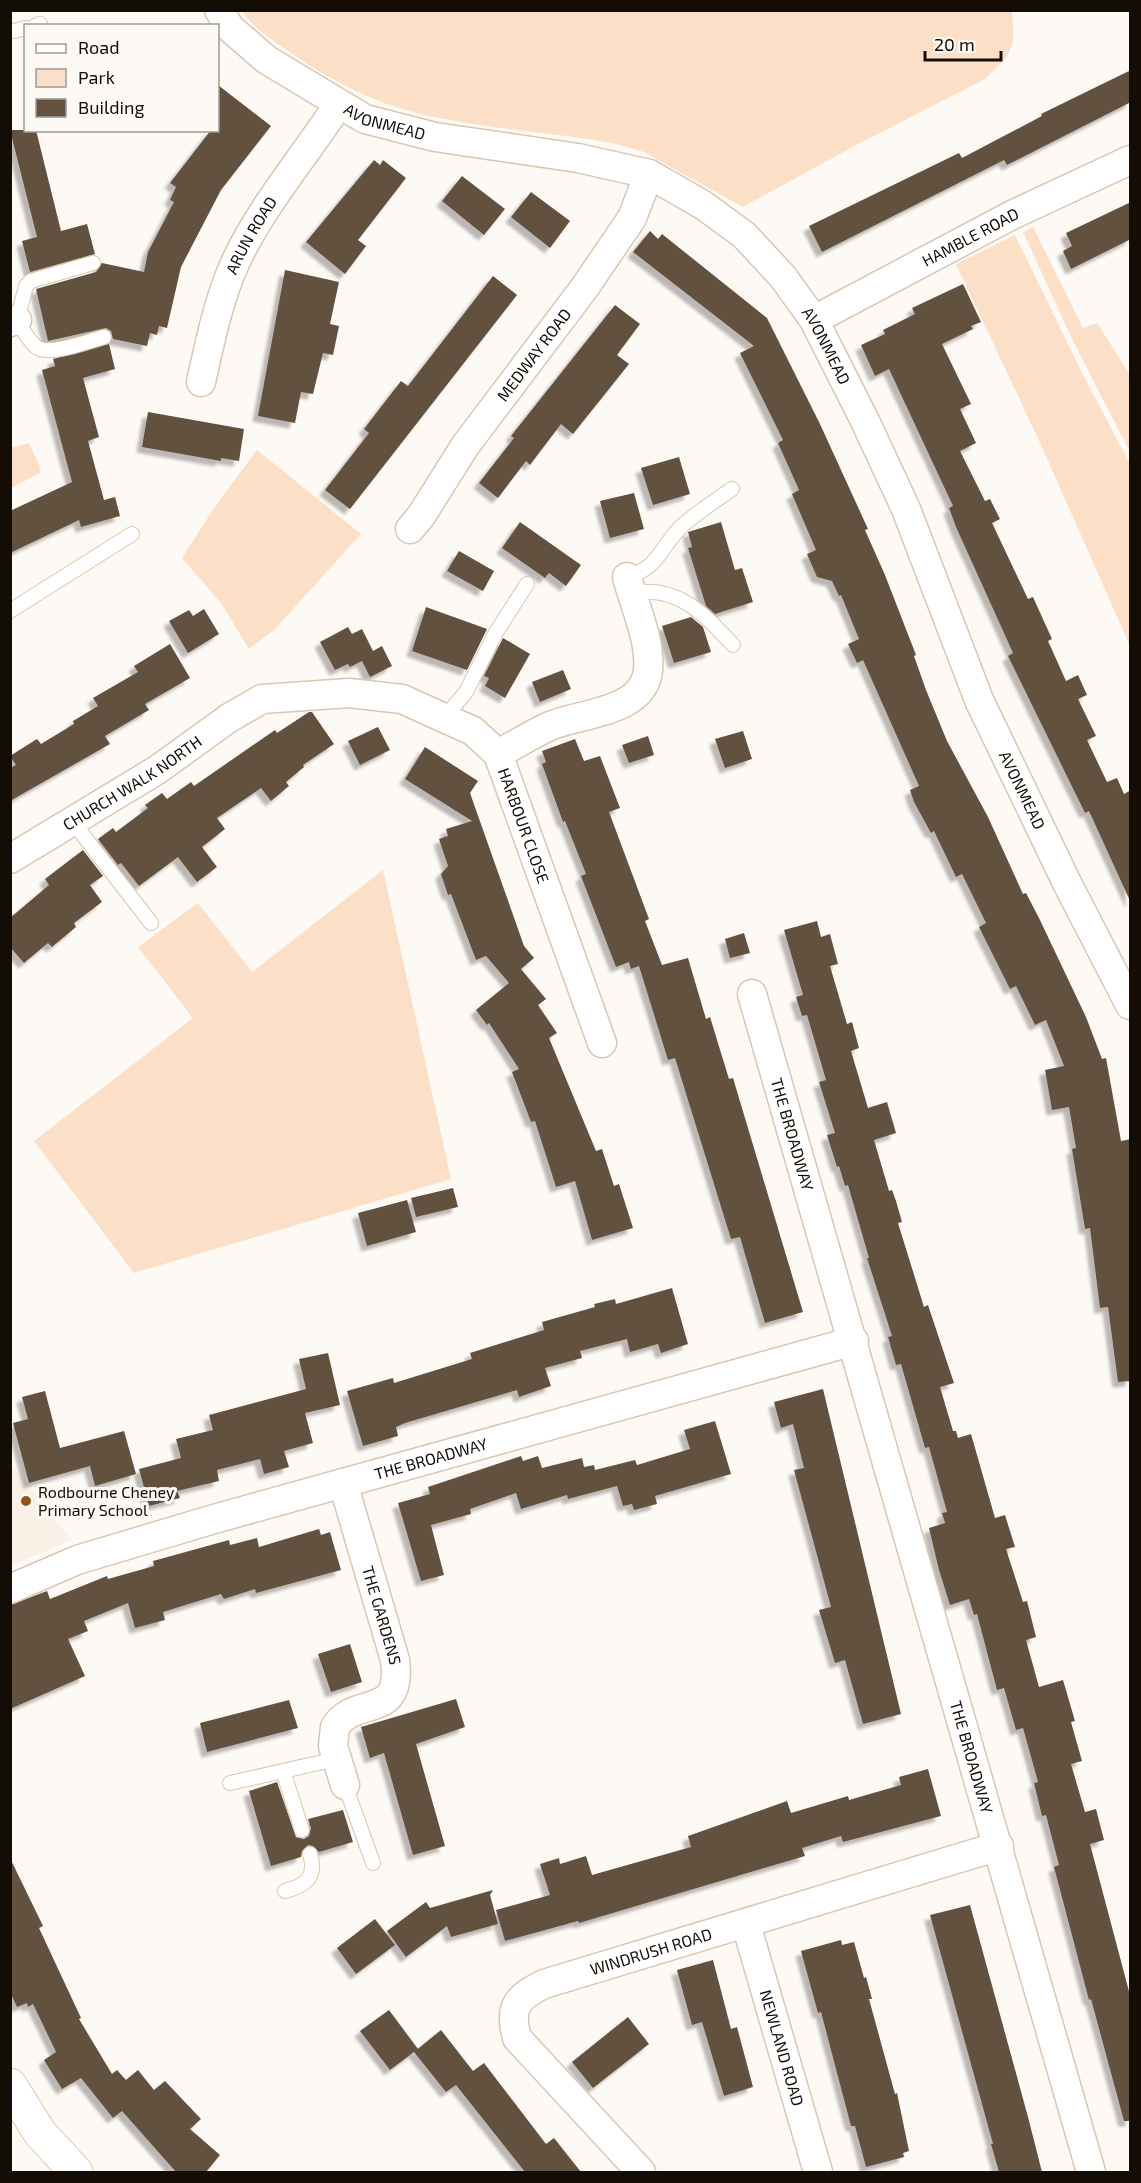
<svg xmlns="http://www.w3.org/2000/svg" width="1141" height="2183" viewBox="0 0 1141 2183" font-family="'Exo 2',sans-serif">
<defs>
<filter id="shadow"><feDropShadow dx="-5.5" dy="5.5" stdDeviation="1.5" flood-color="#0004"/></filter>
</defs>
<rect width="100%" height="100%" fill="#fdf9f5"/>
<!-- built -->
<path fill="#fbf0e5" d="M10,1463L71,1540L11,1566H10Z"/>
<!-- green -->
<path fill="#fbdfc6" d="M1012,11C1015,50 1014,51 985,79L860,143L743,207L644,152L617,144C545,130 454,128 387,104C354,92 323,75 294,55C276,43 254,29 242,11Z
M1033,227L1083,328L1097,323L1130,375V452L1072,339L1023,232Z
M1015,235L1082,373L1130,464V646L1042,447L956,264Z
M29,443L39,465L40,473L11,488V448Z
M257,450L361,534L275,629L249,649L221,603L182,558L216,505Z
M383,870L451,1179L134,1273L34,1141L193,1018L138,947L198,903L252,972Z"/>
<!-- building -->
<path fill="#645140" filter="url(#shadow)" d="M1131,70V102L1007,165L1004,160L822,252L809,226L959,153L962,158L1042,116L1041,114Z
M218,85L271,126L221,190L181,267L167,328L159,326L157,335L150,333L147,346L113,339L111,331L106,328L48,341L36,289L96,272L102,263L144,272L148,252L174,202L170,200L176,187L170,183L211,130H218Z
M10,130H36L61,231L87,224L95,254L30,272L22,241L37,237Z
M374,160L380,165L383,160L406,178L358,240L366,246L345,274L306,242Z
M462,176L505,209L484,235L442,201Z
M531,192L570,221L550,248L511,217Z
M1131,202V239L1071,269L1063,251L1072,246L1066,233Z
M650,231L658,239L662,234L767,318L820,424L868,529L865,530L885,575L916,655L914,656L926,690L947,741L988,817L1023,894L1026,893L1039,918L1086,1017L1102,1059L1106,1058L1121,1141L1131,1139V1381L1118,1382L1108,1307L1100,1308L1090,1228L1085,1229L1072,1149L1076,1148L1069,1107L1052,1110L1045,1070L1064,1066L1046,1020L1035,1025L1016,986L1010,989L979,927L986,923L962,874L956,877L934,831L931,833L914,802L910,790L919,786L863,660L857,663L848,644L859,639L841,595L839,596L832,581L817,577L807,554L816,550L792,494L799,490L778,443L783,440L740,353L754,346L633,252Z
M285,270L339,282L330,324L339,326L333,355L323,353L313,394L301,392L295,423L258,416Z
M493,276L517,295L350,509L325,490L369,433L364,429L401,381L408,386Z
M963,284L981,322L971,326L973,329L942,344L971,404L960,409L976,443L960,451L985,501L990,499L1000,519L992,523L1028,599L1033,597L1052,639L1048,641L1066,681L1078,675L1087,695L1078,699L1096,736L1087,740L1107,782L1117,778L1124,794L1131,790V903L1089,811L1085,813L1008,656L1013,653L956,527L949,508L953,506L889,369L875,376L861,345L885,334L883,330L915,314L912,308Z
M615,305L640,324L617,355L629,364L573,434L561,424L530,465L526,461L498,498L479,483L514,438L511,436Z
M109,344L115,369L83,378L99,437L88,441L104,500L115,497L120,516L81,527L79,520L10,553V511L72,482L42,370L55,366L53,359Z
M148,412L244,429L239,461L221,458V461L142,447Z
M679,457L690,494L653,505L641,468Z
M634,493L644,529L610,538L600,501Z
M520,522L581,565L566,586L549,573L545,578L502,548Z
M721,522L735,570L742,568L753,602L715,614L706,606L688,548L692,547L688,532Z
M459,551L494,571L483,591L447,571Z
M426,607L487,629L467,670L412,651Z
M204,609L219,634L188,653L169,621L189,610L193,616Z
M691,617L703,627L711,652L674,663L662,626Z
M348,627L352,634L362,629L373,651L382,646L392,666L370,677L362,661L350,667L348,664L335,670L320,642Z
M503,638L530,654L505,698L485,686L489,678L484,676Z
M170,644L190,678L145,704L149,710L105,736L110,744L10,801V768L16,765L10,756L37,739L41,744L74,724L73,721L98,706L93,698L138,672L134,666Z
M563,670L571,689L540,702L532,682Z
M309,712H312L334,744L303,765L304,767L286,782L289,786L271,801L261,788L217,818L225,829L202,847L217,867L197,882L178,857L139,886L121,863L118,865L98,839L113,828L116,832L148,808L145,805L162,793L167,799L191,782L194,786L275,730L277,733Z
M378,727L390,750L360,765L348,741Z
M743,731L752,759L725,768L715,739Z
M648,736L654,755L629,763L622,745Z
M575,739L584,761L600,756L620,808L609,812L649,919L645,921L662,965L688,958L706,1019L710,1017L729,1079L733,1078L803,1312L765,1323L740,1237L731,1239L675,1058L668,1060L639,966L631,969L629,962L616,967L581,876L586,874L565,821L563,822L542,764L546,762L542,751Z
M425,747L478,781L470,793L524,946L534,958L521,969L546,999L538,1005L557,1033L549,1038L596,1151L602,1149L614,1186L619,1184L633,1228L592,1240L575,1181L556,1187L535,1121L531,1122L512,1072L519,1069L489,1023L487,1025L476,1010L509,983L486,956L476,960L451,894L448,895L441,874L448,866L439,839L448,836L446,829L472,821L405,779Z
M83,850L103,876L90,885L102,902L74,923L76,927L52,947L48,943L24,963L10,947V918L49,885L45,879Z
M817,921L821,937L830,934L838,964L830,966L847,1024L852,1022L859,1048L851,1051L868,1108L887,1102L896,1133L874,1140L889,1191L892,1190L896,1201L902,1222L898,1223L924,1307L928,1305L954,1383L940,1387L953,1431H956L958,1438L971,1434L995,1518L1005,1515L1015,1547L1006,1549L1023,1602L1027,1601L1036,1637L1026,1640L1039,1687L1063,1680L1075,1721L1071,1722L1082,1761L1071,1764L1085,1812L1096,1809L1104,1840L1090,1844L1131,1999V2121H1124L1091,1999L1089,2000L1054,1867L1059,1865L1046,1815L1042,1816L1034,1783L1038,1782L1023,1728L1016,1730L1004,1688L997,1690L977,1614L974,1615L969,1599L950,1605L939,1570L929,1528L945,1523L942,1513L947,1512L929,1447L925,1448L901,1364L896,1365L888,1337L892,1336L867,1258H869L848,1185L845,1186L839,1166L837,1167L827,1135L835,1133L819,1082L826,1080L807,1015L802,1016L796,997L803,995L784,930Z
M744,933L750,953L730,958L725,939Z
M453,1188L458,1207L416,1217L411,1198Z
M407,1200L416,1232L367,1246L358,1213Z
M672,1288L688,1344L661,1353L658,1344L630,1352L627,1339L580,1351L582,1358L545,1368L551,1386L519,1397L517,1390L405,1423L396,1427L398,1436L363,1446L347,1391L393,1378L394,1383L472,1359L470,1353L544,1330L542,1322L595,1307L594,1304L615,1299L616,1304Z
M328,1353L340,1405L305,1413L313,1443L284,1451L289,1467L264,1474L260,1459L217,1470L219,1481L177,1491L180,1498L149,1506L139,1469L181,1458L176,1439L213,1430L209,1415L306,1389L299,1359Z
M823,1389L901,1714L863,1724L845,1660L835,1663L819,1610L831,1607L794,1470L804,1468L793,1424L781,1428L774,1402Z
M45,1391L60,1448L124,1431L136,1474L95,1486L90,1466L29,1483L13,1423L28,1419L22,1397Z
M715,1421L731,1474L655,1496L657,1504L634,1510L632,1504L623,1506L617,1486L568,1499L567,1495L521,1509L516,1493L470,1509L471,1514L431,1525L444,1575L421,1581L398,1503L430,1494L428,1487L521,1456L523,1461L538,1456L542,1468L582,1458L584,1467L594,1465L595,1470L635,1460L637,1465L690,1449L684,1430Z
M319,1529L321,1535L330,1532L341,1570L256,1593L255,1589L224,1599L221,1594L163,1612L165,1620L135,1628L128,1603L84,1621L88,1631L68,1639L85,1676L10,1709V1605L47,1591L50,1599L107,1576L108,1579L154,1566L153,1561L229,1540L230,1545L257,1538L259,1547Z
M350,1644L362,1682L331,1692L318,1654Z
M456,1699L465,1727L416,1744L445,1846L413,1855L384,1753L370,1758L361,1727Z
M289,1700L298,1728L207,1752L200,1723Z
M928,1769L941,1816L843,1842L841,1836L802,1848L805,1856L579,1923L578,1921L505,1941L496,1910L550,1895L540,1864L559,1858L560,1864L586,1856L592,1875L691,1847L688,1836L787,1801L791,1813L848,1796L849,1800L901,1785L899,1777Z
M277,1782L296,1837L304,1839L309,1836L311,1828L308,1819L343,1810L353,1842L319,1852L313,1846L308,1845L302,1851L301,1857L271,1866L249,1791Z
M10,1858L43,1926L39,1928L81,2018L79,2019L112,2074L117,2070L126,2080L138,2070L154,2090L165,2081L201,2119L190,2129L220,2155L206,2172H176L122,2111L113,2118L81,2078L62,2089L44,2060L56,2052L33,2004L28,2007L27,2003L17,2007L10,1992Z
M493,1890L490,1895L498,1924L451,1937L447,1926L406,1957L387,1931L426,1902L430,1908Z
M970,1905L1028,2117L1042,2172H999L991,2144H993L930,1915Z
M375,1919L395,1945L356,1974L337,1948Z
M841,1940L842,1945L854,1942L864,1978L866,1977L872,1999H869L895,2094L897,2093L909,2151L903,2153L904,2157L866,2167L855,2126H851L821,2012L818,2013L801,1951Z
M713,1960L731,2029L737,2027L753,2087L724,2096L702,2022L692,2025L677,1970Z
M389,2010L418,2049L390,2070L360,2031Z
M628,2017L649,2044L593,2088L572,2062Z
M441,2030L473,2071L484,2063L546,2144L554,2138L581,2172H525L456,2085L446,2092L414,2052Z"/>
<g fill="none" stroke-linecap="round" stroke-linejoin="round">
<!-- service casing -->
<g stroke="#dbc6b1" stroke-width="16">
<path id="service" d="M35,26L40,24
M10,32L26,28
M93,263L31,281L26,286L17,320C22,329 28,340 36,347C49,357 89,341 104,337
M627,577C661,567 660,546 683,525C698,512 715,501 732,489
M631,594C676,583 705,615 733,645
M10,611L132,534
M445,717L466,692L495,634L527,584
M73,822L151,923
M283,1771L302,1830
M230,1783L336,1759
M345,1785L373,1863
M285,1891C306,1885 317,1878 310,1854"/>
</g>
<!-- minor casing -->
<g stroke="#dbc6b1" stroke-width="31">
<g id="minor">
<path id="s1" d="M219,10L230,28L267,60L365,119L435,137L578,158L649,174L703,205L744,235L783,277L814,320L865,421L906,509L979,700L1067,883L1130,1005"/>
<path id="s2" d="M814,320L1012,215L1130,160"/>
<path d="M10,322L17,320"/>
<path id="s3" d="M201,382C210,342 218,301 235,263C261,207 304,157 338,105"/>
<path id="s4" d="M410,529L421,516L465,446L585,287L632,218L649,174"/>
<path d="M498,754C515,745 532,734 550,726C580,713 644,713 648,670C651,640 634,605 627,577"/>
<path id="s5" d="M10,859L157,770L229,718L262,699L349,693L402,699L473,731L498,754L602,1043"/>
<path id="s6" d="M752,994L1091,2172"/>
<path id="s7" d="M343,1483L395,1660C403,1722 356,1694 335,1727L333,1746L345,1785"/>
<path id="s8" d="M10,1589L77,1560L214,1519L854,1341"/>
<path id="s9" d="M746,1924L818,2172"/>
<path id="s10" d="M641,2172L517,2038C508,2006 518,1997 544,1984L999,1846"/>
</g>
</g>
<!-- secondary casing -->
<g stroke="#dbc6b1" stroke-width="35">
<path id="secondary" d="M10,2085L40,2133L76,2172"/>
</g>
<!-- service -->
<use href="#service" stroke="#fff" stroke-width="14"/>
<!-- minor -->
<use href="#minor" stroke="#fff" stroke-width="28"/>
<!-- secondary -->
<use href="#secondary" stroke="#fff" stroke-width="33"/>
</g>
<!-- markers -->
<circle fill="#905710" stroke="#fdf9f5" stroke-width="2" cx="26" cy="1501" r="6"/>
<g text-anchor="middle" stroke-width="6" stroke-linejoin="round" paint-order="stroke">
<!-- street labels -->
<g font-size="16" fill="#140d06" stroke="#fdf9f5">
<text dy="6" stroke="none"><textPath href="#s1" startOffset="204">AVONMEAD</textPath></text>
<text dy="6" stroke="none"><textPath href="#s3" startOffset="156">ARUN ROAD</textPath></text>
<text dy="6" stroke="none"><textPath href="#s2" startOffset="177">HAMBLE ROAD</textPath></text>
<text dy="6" stroke="none"><textPath href="#s1" startOffset="726">AVONMEAD</textPath></text>
<text dy="6" stroke="none"><textPath href="#s4" startOffset="214">MEDWAY ROAD</textPath></text>
<text dy="6" stroke="none"><textPath href="#s5" startOffset="144">CHURCH WALK NORTH</textPath></text>
<text dy="6" stroke="none"><textPath href="#s1" startOffset="1212">AVONMEAD</textPath></text>
<text dy="6" stroke="none"><textPath href="#s5" startOffset="627">HARBOUR CLOSE</textPath></text>
<text dy="6" stroke="none"><textPath href="#s6" startOffset="146">THE BROADWAY</textPath></text>
<text dy="6" stroke="none"><textPath href="#s8" startOffset="441">THE BROADWAY</textPath></text>
<text dy="6" stroke="none"><textPath href="#s7" startOffset="138">THE GARDENS</textPath></text>
<text dy="6" stroke="none"><textPath href="#s6" startOffset="794">THE BROADWAY</textPath></text>
<text dy="6" stroke="none"><textPath href="#s10" startOffset="363">WINDRUSH ROAD</textPath></text>
<text dy="6" stroke="none"><textPath href="#s9" startOffset="129">NEWLAND ROAD</textPath></text>
</g>
<!-- poi labels -->
<g font-size="16" fill="#140d06" stroke="#fdf9f5" text-anchor="start">
<text x="38" y="1498">Rodbourne Cheney<tspan x="38" dy="18">Primary School</tspan></text>
</g>
</g>
<!-- border -->
<rect width="1141" height="2183" fill="none" stroke="#140d06" stroke-width="24"/>
<!-- legend -->
<rect x="24" y="24" width="195" height="108" fill="#fdf9f5" stroke="#a09b95" stroke-width="1.5"/>
<rect x="36" y="44" width="30" height="9" fill="#ffffff" stroke="#a09b95" stroke-width="1.5"/>
<text x="78" y="54" font-size="18" fill="#140d06">Road</text>
<rect x="36" y="69" width="30" height="18" fill="#fbdfc6" stroke="#a09b95" stroke-width="1.5"/>
<text x="78" y="84" font-size="18" fill="#140d06">Park</text>
<rect x="36" y="99" width="30" height="18" fill="#645140" stroke="#a09b95" stroke-width="1.5"/>
<text x="78" y="114" font-size="18" fill="#140d06">Building</text>
<!-- scale -->
<path d="M925 51v9h76v-9" fill="none" stroke="#140d06" stroke-width="3"/>
<text x="934" y="51" font-size="18" fill="#140d06" stroke="#fdf9f5" stroke-width="4.5" paint-order="stroke">20 m</text>
</svg>
